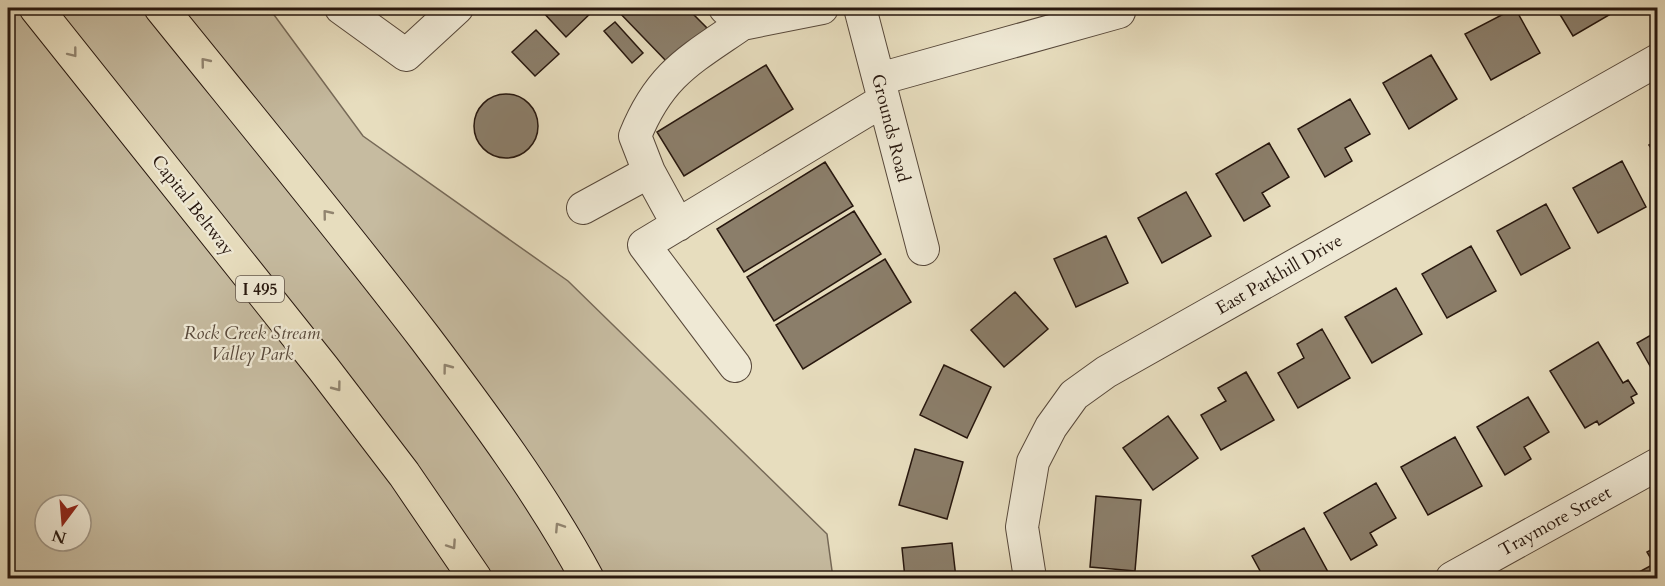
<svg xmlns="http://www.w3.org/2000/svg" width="1665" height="586" viewBox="0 0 1665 586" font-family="Cardo,serif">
<rect width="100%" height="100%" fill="#e7ddbe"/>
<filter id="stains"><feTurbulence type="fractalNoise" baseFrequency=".00333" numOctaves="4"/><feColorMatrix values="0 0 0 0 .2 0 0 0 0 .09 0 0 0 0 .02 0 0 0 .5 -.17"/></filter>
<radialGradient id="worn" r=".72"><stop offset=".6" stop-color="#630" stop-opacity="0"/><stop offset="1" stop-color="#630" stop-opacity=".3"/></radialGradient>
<!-- green -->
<path fill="#c6bba0" stroke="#766957" stroke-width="1.5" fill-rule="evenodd" d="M8,8H269L363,136L568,281L827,534L833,578H8ZM45,505H81V541H45Z"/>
<!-- building -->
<path fill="#8b7e6a" stroke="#27170e" stroke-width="1.5" d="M546,8H596L566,37L542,11Z
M615,8H687L707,28L669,64Z
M1515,8L1540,53L1491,80L1465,34Z
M1556,8H1621L1573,36Z
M615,22L643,53L632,63L604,31Z
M536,30L559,54L535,76L512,52Z
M1431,55L1457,99L1409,129L1383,83Z
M766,65L793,109L684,176L657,132Z
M474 126a32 32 0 1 1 64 0a32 32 0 1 1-64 0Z
M1350,99L1370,134L1345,148L1352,161L1325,177L1298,129Z
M1658,140V159L1649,145Z
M1269,143L1289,177L1262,193L1270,206L1244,221L1216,174Z
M1622,161L1646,207L1598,233L1573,188Z
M825,162L853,206L744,272L717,229Z
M1186,192L1211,236L1162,263L1138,218Z
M1546,204L1570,248L1521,275L1497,231Z
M854,211L881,254L774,321L747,277Z
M1106,236L1128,283L1076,307L1054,259Z
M1471,246L1496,291L1447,318L1422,274Z
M885,259L911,302L803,369L776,325Z
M1396,288L1422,334L1372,363L1345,317Z
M1015,292L1048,329L1004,367L971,330Z
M1322,329L1350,378L1298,408L1278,373L1304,358L1297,344Z
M1658,331V380L1637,343Z
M1598,342L1623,383L1628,380L1637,394L1631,397L1634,403L1599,425L1597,421L1585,428L1550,371Z
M944,365L991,387L967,438L920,415Z
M1246,372L1274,420L1221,450L1201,415L1226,401L1218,388Z
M1528,397L1549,432L1524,447L1531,459L1505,475L1477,427Z
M1168,416L1198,458L1153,490L1123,448Z
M1455,437L1482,486L1428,515L1401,467Z
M915,449L963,462L947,519L899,505Z
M1376,483L1396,518L1370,533L1377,545L1351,560L1324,513Z
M1096,496L1141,500L1135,571L1090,567Z
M1304,528L1328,572L1316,578H1264L1252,556Z
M952,543L956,578H905L902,548Z
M1658,546V578H1628L1654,564L1647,552Z
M1228,572L1231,578H1214Z"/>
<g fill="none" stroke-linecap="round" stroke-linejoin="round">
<!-- minor casing -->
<g stroke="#57483a" stroke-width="34">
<path id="minor" d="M341,8L406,55L457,8
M725,8L742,24L822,8
M860,8L923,249
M879,79L1119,12L1118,8
M649,172L635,136C660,74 690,60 742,24
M583,208L649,172L678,225
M735,366L644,245L884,100
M1030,578L1022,527L1033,462L1051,427L1074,395L1106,372L1658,60
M1452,578L1658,464"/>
</g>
<!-- highway casing -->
<g stroke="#27170e" stroke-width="35">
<path id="highway" d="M36,8L323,368L404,474L475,578
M161,8C249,117 339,226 425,338C483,415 541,493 587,578"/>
</g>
<!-- minor -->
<use href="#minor" stroke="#efe9d5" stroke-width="32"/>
<!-- highway -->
<use href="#highway" stroke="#e7ddbe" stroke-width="33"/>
</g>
<!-- one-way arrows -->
<defs><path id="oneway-chevron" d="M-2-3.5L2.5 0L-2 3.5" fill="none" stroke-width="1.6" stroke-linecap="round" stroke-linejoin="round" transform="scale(1.5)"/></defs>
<g stroke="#91846f">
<use href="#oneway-chevron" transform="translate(73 53) rotate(52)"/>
<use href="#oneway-chevron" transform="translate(205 62) rotate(-129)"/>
<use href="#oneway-chevron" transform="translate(327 214) rotate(-129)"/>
<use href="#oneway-chevron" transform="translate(447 368) rotate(-127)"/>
<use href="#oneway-chevron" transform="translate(337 387) rotate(53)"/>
<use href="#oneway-chevron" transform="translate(559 527) rotate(-123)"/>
<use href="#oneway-chevron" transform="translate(452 545) rotate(56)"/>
</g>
<g text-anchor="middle" stroke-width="4.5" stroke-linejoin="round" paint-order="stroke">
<!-- shield labels -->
<rect fill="#efe9d5" stroke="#63564a" stroke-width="1.5" x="236" y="276" width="48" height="26" rx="4.5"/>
<g font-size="16" font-weight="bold" fill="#27170e">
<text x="260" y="295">I 495</text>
</g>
<!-- street labels -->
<g font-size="18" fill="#27170e" stroke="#efe9d5">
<text transform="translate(891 128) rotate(76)" y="6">Grounds Road</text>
<text transform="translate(193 205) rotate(52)" y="6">Capital Beltway</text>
<text transform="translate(1279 274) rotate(-30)" y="6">East Parkhill Drive</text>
<text transform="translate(1555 521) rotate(-29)" y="6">Traymore Street</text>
</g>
<!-- park labels -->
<g font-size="18" font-style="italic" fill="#57483a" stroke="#efe9d5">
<text x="252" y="339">Rock Creek Stream<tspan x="252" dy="21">Valley Park</tspan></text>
</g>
</g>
<!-- margin -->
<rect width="1665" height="586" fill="none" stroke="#e7ddbe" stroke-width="30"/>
<rect x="9" y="9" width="1647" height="568" fill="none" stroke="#27170e" stroke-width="3"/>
<rect x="15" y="15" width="1635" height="556" fill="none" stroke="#27170e" stroke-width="1.5"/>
<!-- north arrow -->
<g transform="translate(63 523) rotate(196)"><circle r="28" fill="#efe9d5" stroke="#9f9585" stroke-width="1.5"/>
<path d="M0-4.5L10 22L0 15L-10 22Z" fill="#8f2418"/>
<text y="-9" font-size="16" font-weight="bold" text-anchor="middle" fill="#27170e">N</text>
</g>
<rect width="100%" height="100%" filter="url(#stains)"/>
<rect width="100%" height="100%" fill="url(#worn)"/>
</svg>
